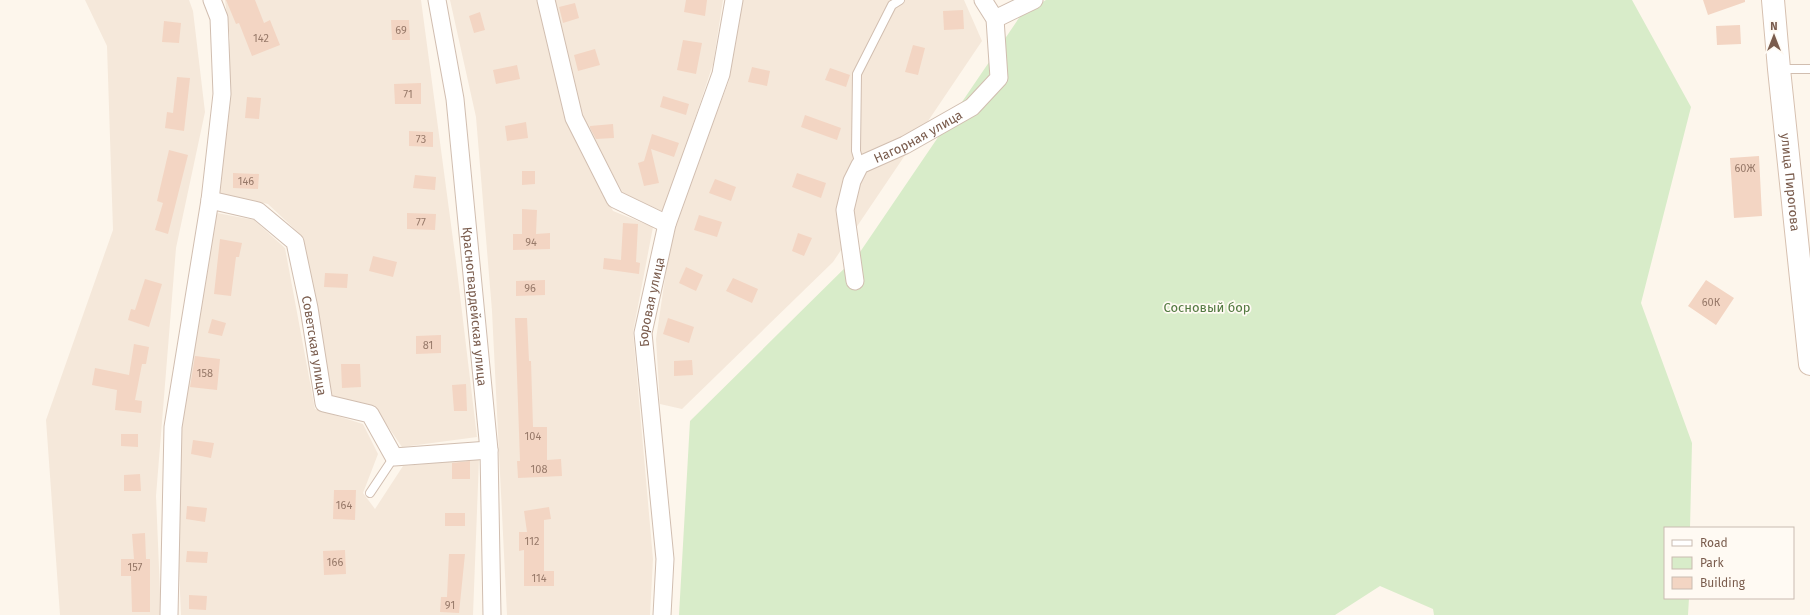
<svg xmlns="http://www.w3.org/2000/svg" width="1810" height="615" viewBox="0 0 1810 615" font-family="'Fira Sans',sans-serif">
<rect width="100%" height="100%" fill="#fdf6ec"/>
<!-- residential -->
<path fill="#f5e8da" d="M85,0H189L193,11L205,112L176,248L156,496L161,615H60L46,420L113,230L107,46Z
M225,0H421L456,262L477,437L402,447L378,412L330,395L301,235L268,204L219,193L230,38Z
M450,0H539L566,116L613,211L653,227L633,332L653,559L650,615H507L492,311L476,117Z
M552,0H723L713,64L664,212L623,193L581,115Z
M743,0H964L982,41L833,262L682,409L660,404L656,339L673,224L729,81Z
M217,213L254,220L285,248L315,409L363,424L378,454L363,493L375,509L403,466L479,459L473,615H181L173,427Z"/>
<!-- green -->
<path fill="#d8ecc9" d="M1046,0H1632L1691,107L1641,303L1692,443L1690,528H1665V598H1689L1688,615H1434L1433,609L1380,586L1335,615H679L690,421L858,255L1021,15Z"/>
<!-- building -->
<path fill="#f3d5c3" d="M226,0H255L264,23L270,20L280,45L252,56L239,23L236,24Z
M686,0H707L705,16L684,12Z
M1703,0H1745V2L1708,15Z
M575,3L579,18L563,23L559,7Z
M963,10L964,29L944,30L943,11Z
M480,12L485,30L474,33L469,16Z
M391,20H409L410,40H392Z
M164,21L181,23L179,43L162,42Z
M1740,25L1741,44L1717,45L1716,26Z
M683,40L702,43L696,74L677,70Z
M913,45L925,48L918,75L905,72Z
M595,49L600,65L578,71L574,55Z
M517,65L520,79L496,84L493,70Z
M752,67L770,71L767,86L748,82Z
M830,68L850,75L846,87L825,80Z
M177,77L190,78L184,131L165,128L167,112L173,113Z
M421,83V104H395L394,84Z
M663,96L689,104L686,115L660,107Z
M247,97L261,98L259,119L245,118Z
M805,115L841,128L837,140L801,127Z
M526,122L528,138L507,141L505,126Z
M613,124L614,138L596,139L590,128V126Z
M409,131L433,132V147L409,146Z
M652,134L679,143L674,157L651,149L659,183L644,186L638,163L644,161Z
M169,150L188,155L168,234L155,230L163,203L157,201Z
M1759,156L1762,216L1734,218L1730,158Z
M522,171H535V184L522,185Z
M233,173L259,174L258,189L233,188Z
M797,173L826,183L821,198L792,187Z
M415,175L436,177L435,190L413,188Z
M715,179L736,187L731,201L709,193Z
M522,209L537,210L536,234L550,233V249L513,250V234H522Z
M407,213L436,214L435,230L407,229Z
M699,215L722,222L717,237L694,230Z
M623,223L638,224L636,262L640,263L639,274L603,269L604,258L621,260Z
M798,233L812,238L804,256L792,251Z
M220,239L242,243L239,257H236L231,296L214,294Z
M373,256L397,262L393,277L369,271Z
M686,267L703,275L696,291L679,283Z
M325,273L348,274L347,288L324,287Z
M733,278L758,289L752,303L726,291Z
M145,279L162,284L149,327L128,320L131,309L135,310Z
M545,280V295L516,296V281Z
M1706,280L1734,298L1716,325L1688,306Z
M515,318H527L529,361H531L533,427H547V460L561,459L562,476L518,478L517,461H520Z
M668,318L694,327L689,343L663,334Z
M212,319L226,323L222,336L208,333Z
M441,335V353L416,354V336Z
M134,344L149,347L146,364H142L135,400L142,401L141,413L115,410L117,390L92,385L95,368L129,375Z
M195,356L220,359L217,390L190,387Z
M692,360L693,375L674,376V361Z
M341,364H360L361,387L342,388Z
M466,384L467,411H454L452,385Z
M121,434H138V447L121,446Z
M193,440L214,443L211,458L191,454Z
M470,461V479H452V463Z
M140,474L141,491H124V475Z
M334,490H356L355,520L333,519Z
M187,506L207,508L205,522L186,519Z
M549,507L551,519L544,520V571H554V586H524V550L519,551V532H527L524,511Z
M445,513H465V526H445Z
M145,533L146,559H150V612H132L131,576H121V559H134L132,534Z
M345,550L346,574L324,575L323,551Z
M187,551L208,552L207,563L186,562Z
M449,554H465L459,613L440,612L441,597H447Z
M189,595L207,596L206,610L189,609Z"/>
<g fill="none" stroke-linecap="round" stroke-linejoin="round">
<!-- lane casing -->
<g stroke="#d1beb0" stroke-width="10">
<path id="lane" d="M1780,69H1810
M860,165L856,151L857,74L892,5L900,0
M370,493L394,457"/>
</g>
<!-- street casing -->
<g stroke="#d1beb0" stroke-width="19">
<g id="street">
<path id="s1" d="M437,0L455,99L489,450L492,615"/>
<path d="M546,0L574,118L615,199L667,224"/>
<path d="M995,19L1034,0"/>
<path id="s2" d="M210,200L258,211L295,242L309,308L324,403L370,414L394,457L489,450"/>
<path id="s3" d="M855,281L845,210L852,181L860,165L905,145L972,107L999,78L995,19L983,0"/>
<path d="M169,615L173,427L210,200L222,94L219,18L212,0"/>
<path id="s4" d="M662,615L665,559L643,333L667,224L721,74L734,0"/>
</g>
</g>
<!-- secondary casing -->
<g stroke="#d6c0b0" stroke-width="24">
<g id="secondary">
<path id="s5" d="M1773,0L1779,69L1810,364"/>
</g>
</g>
<!-- lane -->
<use href="#lane" stroke="#fff" stroke-width="8"/>
<!-- street -->
<use href="#street" stroke="#fff" stroke-width="17"/>
<!-- secondary -->
<use href="#secondary" stroke="#fff" stroke-width="22"/>
</g>
<g text-anchor="middle" stroke-width="3.5" stroke-linejoin="round" paint-order="stroke">
<!-- number labels -->
<g font-size="11" fill="#987a6a">
<text x="401" y="34">69</text>
<text x="261" y="42">142</text>
<text x="408" y="98">71</text>
<text x="421" y="143">73</text>
<text x="1745" y="172">60Ж</text>
<text x="246" y="185">146</text>
<text x="421" y="226">77</text>
<text x="531" y="246">94</text>
<text x="530" y="292">96</text>
<text x="1711" y="306">60К</text>
<text x="428" y="349">81</text>
<text x="205" y="377">158</text>
<text x="533" y="440">104</text>
<text x="539" y="473">108</text>
<text x="344" y="509">164</text>
<text x="532" y="545">112</text>
<text x="335" y="566">166</text>
<text x="135" y="571">157</text>
<text x="539" y="582">114</text>
<text x="450" y="609">91</text>
</g>
<!-- street labels -->
<g font-size="13" fill="#7a5c4d" stroke="#fffaf3">
<text dy="5" stroke="none"><textPath href="#s3" startOffset="184">Нагорная улица</textPath></text>
<text dy="5" stroke="none"><textPath href="#s5" startOffset="183">улица Пирогова</textPath></text>
<text dy="5" stroke="none"><textPath href="#s4" startOffset="315">Боровая улица</textPath></text>
<text dy="5" stroke="none"><textPath href="#s1" startOffset="309">Красногвардейская улица</textPath></text>
<text dy="5" stroke="none"><textPath href="#s2" startOffset="203">Советская улица</textPath></text>
</g>
<!-- park labels -->
<g font-size="13" fill="#537a41" stroke="#fffaf3">
<text x="1207" y="312">Сосновый бор</text>
</g>
</g>
<!-- legend -->
<rect x="1664" y="527" width="130" height="72" fill="#fffaf3" stroke="#cabbb1"/>
<rect x="1672" y="540" width="20" height="6" fill="#ffffff" stroke="#cabbb1"/>
<text x="1700" y="547" font-size="12" fill="#7a5c4d">Road</text>
<rect x="1672" y="557" width="20" height="12" fill="#d8ecc9" stroke="#cabbb1"/>
<text x="1700" y="567" font-size="12" fill="#7a5c4d">Park</text>
<rect x="1672" y="577" width="20" height="12" fill="#f3d5c3" stroke="#cabbb1"/>
<text x="1700" y="587" font-size="12" fill="#7a5c4d">Building</text>
<!-- north arrow -->
<g transform="translate(1774 36)" stroke="#fffaf3" stroke-width="3" paint-order="stroke">
<path d="M0-3L7 15L0 10L-7 15Z" fill="#7a5c4d"/>
<text y="-6" font-size="11" font-weight="bold" text-anchor="middle" fill="#7a5c4d">N</text>
</g>
</svg>
